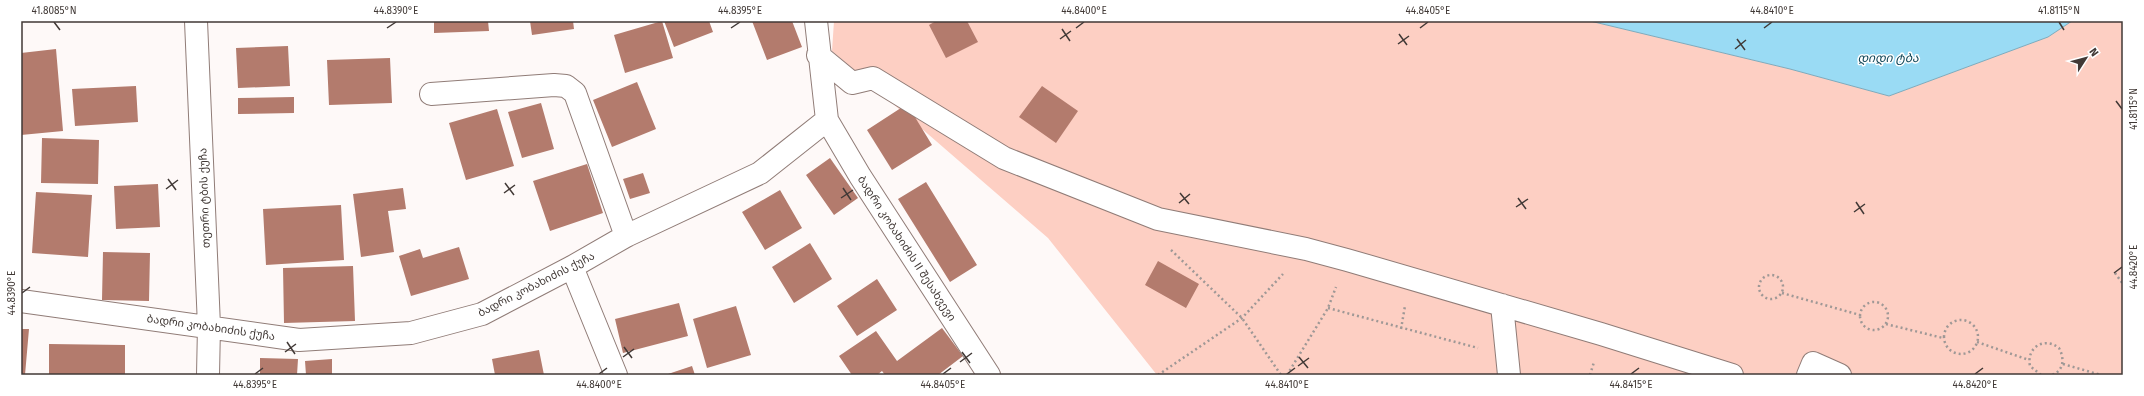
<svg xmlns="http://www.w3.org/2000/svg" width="2144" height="396" viewBox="0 0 2144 396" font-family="'Fira Sans','Noto Sans Georgian',sans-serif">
<rect width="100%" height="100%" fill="#fef9f8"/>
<!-- green -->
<path fill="#fdcfc3" d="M834,21H1590L1790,69L1889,96L2048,37L2072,21H2123V375H1157L1048,238L832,51Z"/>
<!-- water -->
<path fill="#9adbf4" stroke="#7faabb" d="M1590,21H2072L2048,37L1889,96L1790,69Z"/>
<!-- building -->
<path fill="#b37b6d" d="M434,21H488L489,31L434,33Z
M530,21H573L574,29L532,35Z
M662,21L673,58L625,73L614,35Z
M664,21H709L713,32L674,47Z
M752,21H792L802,47L767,60Z
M936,21H967L978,42L946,58L929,25Z
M288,46L290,86L238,88L236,48Z
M56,49L63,131L21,135V53Z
M390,58L392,103L329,105L327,60Z
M637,82L656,129L612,147L593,100Z
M136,86L138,122L75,126L72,89Z
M1042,86L1078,111L1056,143L1019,117Z
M294,97V113L238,114V98Z
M541,103L554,149L522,158L508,112Z
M907,104L932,145L892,170L867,130Z
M497,109L514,166L466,180L449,123Z
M42,138L99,140L98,184L41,183Z
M830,158L858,198L834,215L806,175Z
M587,164L603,213L550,231L533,181Z
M643,173L650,193L630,199L623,179Z
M926,182L977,265L950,282L898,199Z
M158,184L160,227L116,229L114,186Z
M403,188L406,209L388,211L394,252L361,257L353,194Z
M780,190L802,228L765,250L742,212Z
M36,192L92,195L88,257L32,253Z
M341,205L344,260L266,265L263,209Z
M810,243L832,279L794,303L772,267Z
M459,247L469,279L411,296L399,256L420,249L423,258Z
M103,252L150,253L149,301L102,300Z
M1158,261L1199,284L1186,308L1145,285Z
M353,266L355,321L284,323L283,268Z
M877,279L897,310L857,336L837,306Z
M679,303L688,336L623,353L615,319Z
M736,306L751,355L707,368L693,319Z
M942,328L963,356L938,375H885L882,371L877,375H852L839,356L876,331L897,361Z
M21,329H29L25,375H21Z
M49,344L125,345V375H49Z
M539,350L544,375H495L492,359Z
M260,358L298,359L297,375H260Z
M332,359V375H306L305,361Z
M692,366L695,375H665Z"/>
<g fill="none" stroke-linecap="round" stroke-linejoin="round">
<!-- minor casing -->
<g stroke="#907c77" stroke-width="24">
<path id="minor" d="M196,21L209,326L208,375
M816,21L827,120L860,176L989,375
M818,55L852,83L873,78L1004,158L1158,219L1306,249L1347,260L1601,334L1732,375
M431,94L554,85L566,86L575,93L626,236
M572,267L616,375
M21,301L299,340L411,333L482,314L572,267L626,236L760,173L827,120
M1502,305L1509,375
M1808,375L1813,363L1840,375"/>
</g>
<!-- path -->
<path stroke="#9f9896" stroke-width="2.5" stroke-dasharray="2 3" stroke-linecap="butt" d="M1171,250L1242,318L1281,375
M2115,273L2123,284
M1759 287a12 12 0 1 1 24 0a12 12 0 1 1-24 0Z
M1782,293L1860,315
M1860 316a14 14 0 1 1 28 0a14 14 0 1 1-28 0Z
M1328,308L1478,348
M1944 337a17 17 0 1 1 34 0a17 17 0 1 1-34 0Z
M1886,324L1943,338
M1401,329L1405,306
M1977,342L2029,360
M2063,364L2101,375
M1158,375L1242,318L1283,274
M1287,375L1328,308L1336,287
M1590,375L1594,362
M2041,375L2030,366C2026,348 2044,336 2059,348C2064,357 2065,370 2052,375"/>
<!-- minor -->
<use href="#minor" stroke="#fff" stroke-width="22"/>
</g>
<!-- ticks -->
<path fill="none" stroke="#413936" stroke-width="1.5" d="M54,22L60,30M2059,22L2064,30M387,28L396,22M731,28L740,22M1076,28L1084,22M1420,28L1428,22M1764,28L1772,22M1062,29L1070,41M1399,34L1407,45M1060,39L1071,31M1737,39L1745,50M1398,44L1409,36M1735,49L1746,40M2116,101L2122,109M168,179L176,190M505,183L514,195M843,188L851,200M166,189L178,180M504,193L515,185M1180,193L1189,204M841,198L853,190M1518,198L1526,209M1856,202L1864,214M1179,203L1190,194M1516,207L1528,199M1854,212L1865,204M2114,273L2122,267M22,293L30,287M287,342L295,354M624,347L632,358M285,352L296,344M962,352L970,363M623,357L634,349M1299,357L1308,368M960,362L972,353M1298,366L1309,358M255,374L263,368M599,374L607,368M943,374L951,368M1287,374L1295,368M1631,374L1639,368M1975,374L1983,368"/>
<g text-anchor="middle" stroke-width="3" stroke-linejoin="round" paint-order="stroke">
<!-- street labels -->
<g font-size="11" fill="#413936" stroke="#fff">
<text transform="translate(204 198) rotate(-92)" y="4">თეთრი ტბის ქუჩა</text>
<text transform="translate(907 248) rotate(57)" y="4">ბადრი კობახიძის II შესახვევი</text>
<text transform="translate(536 284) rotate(-27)" y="4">ბადრი კობახიძის ქუჩა</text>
<text transform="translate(211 327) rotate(8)" y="4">ბადრი კობახიძის ქუჩა</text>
</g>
<!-- water labels -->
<g font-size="12" font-style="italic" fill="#0e4557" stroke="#fff">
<text x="1888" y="62">დიდი ტბა</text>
</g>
</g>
<!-- border -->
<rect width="2144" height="396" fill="none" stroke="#ffffff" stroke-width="44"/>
<!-- north arrow -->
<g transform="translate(2086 58) rotate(54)" stroke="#ffffff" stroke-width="3" paint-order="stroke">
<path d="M0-3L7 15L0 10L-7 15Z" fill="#413936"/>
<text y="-6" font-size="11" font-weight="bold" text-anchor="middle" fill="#413936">N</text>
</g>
<rect x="22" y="22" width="2100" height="352" fill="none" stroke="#413936" stroke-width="1.5"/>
<g font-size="10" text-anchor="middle" fill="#413936">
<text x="54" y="14">41.8085°N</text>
<text x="396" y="14">44.8390°E</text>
<text x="740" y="14">44.8395°E</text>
<text x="1084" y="14">44.8400°E</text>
<text x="1428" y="14">44.8405°E</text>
<text x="1772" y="14">44.8410°E</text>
<text x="2059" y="14">41.8115°N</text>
<text transform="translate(2133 109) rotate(-90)" y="4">41.8115°N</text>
<text transform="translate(2133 267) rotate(-90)" y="4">44.8420°E</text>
<text transform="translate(11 293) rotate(-90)" y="4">44.8390°E</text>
<text x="255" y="388">44.8395°E</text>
<text x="599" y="388">44.8400°E</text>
<text x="943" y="388">44.8405°E</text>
<text x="1287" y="388">44.8410°E</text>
<text x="1631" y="388">44.8415°E</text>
<text x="1975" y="388">44.8420°E</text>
</g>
</svg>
